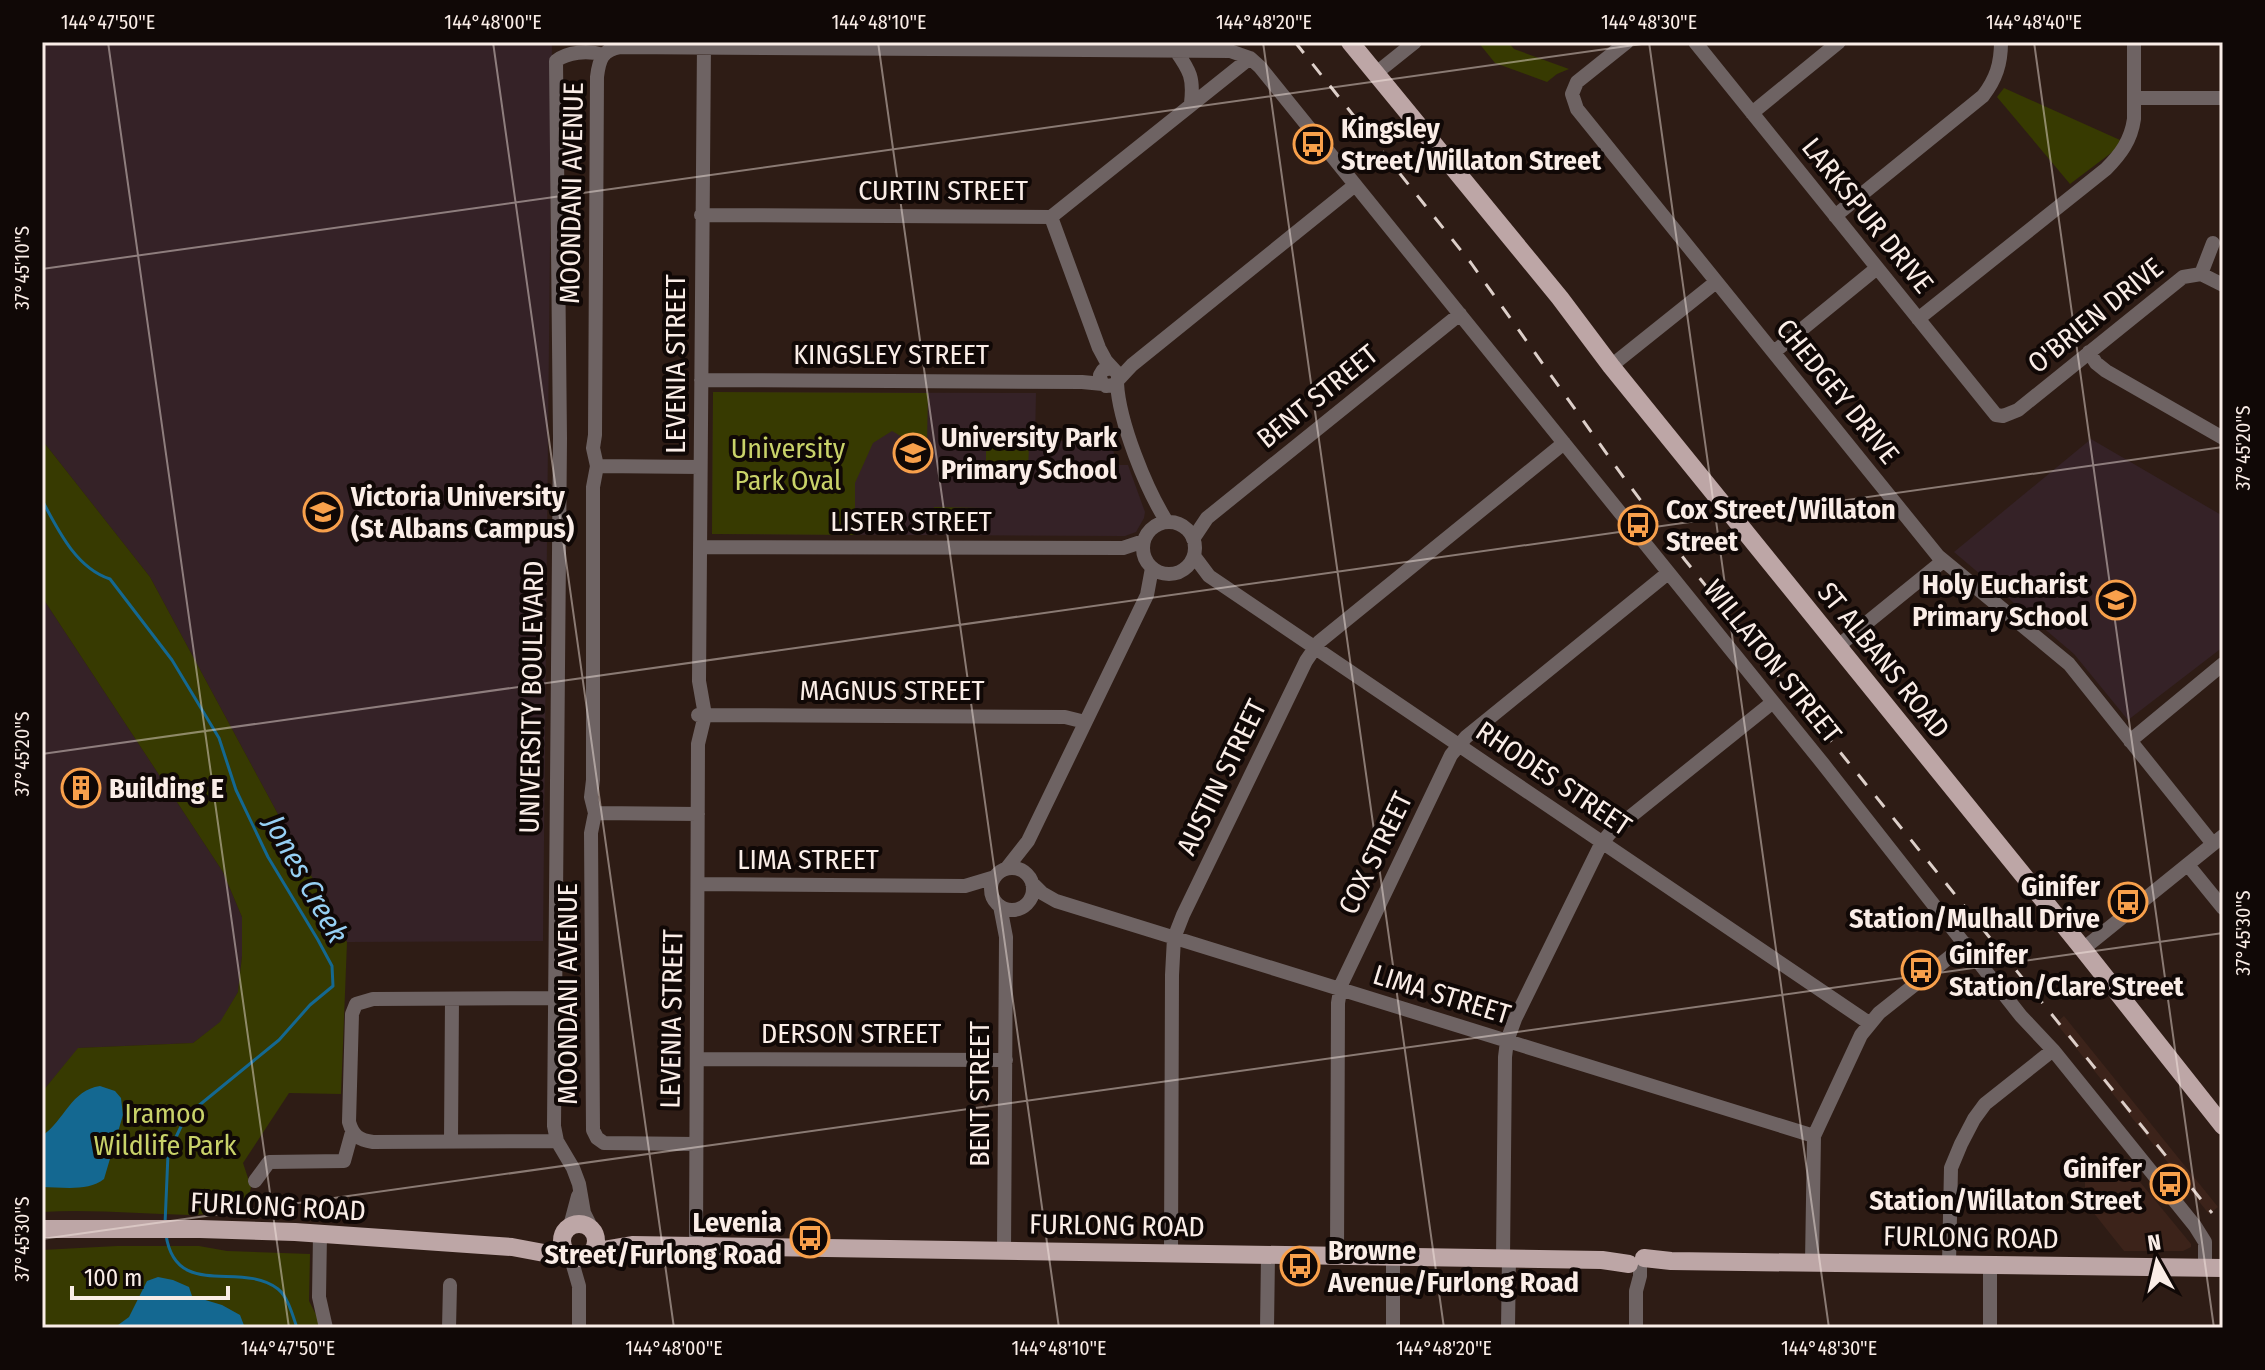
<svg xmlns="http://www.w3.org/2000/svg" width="2265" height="1370" viewBox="0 0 2265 1370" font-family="'Fira Sans Condensed',sans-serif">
<rect width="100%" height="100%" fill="#2e1c15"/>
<!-- built -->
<path fill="#3c231a" d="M2064,1016L2218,1207L2209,1214L2056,1023Z
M2117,1154L2191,1244V1247L2183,1251H2124L2085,1202V1180Z"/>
<!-- industrial -->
<path fill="#352227" d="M42,42H552L543,941L347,942L150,577L42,440Z
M713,392L1036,393L1035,441H1110L1118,465H1128L1145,512L1144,518L1136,532L1125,536L712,534Z
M2091,439L2223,516V647L2128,720L2074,654L1954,552Z
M42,597L223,872L242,917V956L238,992L221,1022L193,1043L79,1048L42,1092Z"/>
<!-- green -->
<path fill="#373a01" d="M1478,42H1508L1514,49L1569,69L1557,74L1547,82L1495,63Z
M2004,88L2120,140L2115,150L2070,184L1997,97Z
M713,392L928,393L927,444L906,442L904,438L892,431L873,443L855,483V535L712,534Z
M42,440L150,577L347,942L341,1094L289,1093L243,1163L251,1187L246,1211C227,1210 209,1215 191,1215C141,1214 92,1209 42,1212V1092L78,1048L193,1043L220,1022L238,992L242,956V917L223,872L42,597Z
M986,446H1029L1028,469L986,468Z
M934,507L981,508V531H934Z
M117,1246H199L227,1251L310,1254L309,1301L323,1328H42V1250Z"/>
<!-- water -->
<path fill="#146891" d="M100,1086L115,1091L121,1098L123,1115L104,1179C88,1192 61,1187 42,1187V1136C65,1120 71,1090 100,1086Z
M158,1277L173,1280L189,1287L192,1296L222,1305L240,1315L245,1328H114L129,1317L147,1281Z"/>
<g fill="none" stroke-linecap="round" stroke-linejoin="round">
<!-- stream -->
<path stroke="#146891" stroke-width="3" d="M42,500C58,530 76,568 110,579L172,660L219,738L236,790L268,857L318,940L332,966L333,986L310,1005L279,1040L186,1116L168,1154L165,1224
M166,1235C176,1301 241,1260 278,1289C288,1297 293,1316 297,1328"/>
<!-- minor -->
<path stroke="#6e6363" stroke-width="14" d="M1627,42L1577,82L1572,94L1577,109L1938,556L2069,664L2213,844
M1695,42L1996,415L2003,416L2018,410L2183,277L2201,274L2223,285
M1176,51C1190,71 1194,78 1191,103
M1375,74L1415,42
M2134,98H2223
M1752,113L1839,42
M701,215L1051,217L1250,58
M1835,216L1983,96C1996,79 2001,64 2001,42
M1051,217L1099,348L1106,361L1118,374V380L1114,385L1106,386L1101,382L1100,375L1103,370L1112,368
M2201,274L2213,243
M1918,319L2106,169C2121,154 2131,140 2134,119V42
M1774,352L1877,268
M2089,352L2096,363L2106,371L2223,438
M1611,366L1716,282
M701,380L1082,382L1103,384
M1118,380L1132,365L1355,185
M1117,383C1119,422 1146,489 1167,522
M597,466L700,467
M1143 548a26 26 0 1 1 52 0a26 26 0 1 1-52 0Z
M1193,539L1207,518L1460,314
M700,547L1123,548L1144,541
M1194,556L1209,576L1869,1023
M1837,647L1943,561
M698,715L1065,717L1085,722
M2130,741L2223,664
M595,813L698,814
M2188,865L2223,908
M991 889a21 21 0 1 1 42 0a21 21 0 1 1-42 0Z
M1006,869L1028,841L1147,595L1152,568
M1032,883L1042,893L1056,901L1814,1136
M698,884L965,886L995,877
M1000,906L1006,937L1004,1252
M2083,949L2223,836
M553,998L373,999L356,1004L352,1014L349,1122C353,1136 359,1140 373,1142L557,1141
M697,1059L1006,1060
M451,1141L452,999
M696,1144L604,1143L597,1138L593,1130L591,833L595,813L591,797L593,780V487L597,466L593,448L595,435L597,77C599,60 602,50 620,47L1230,51L1250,58L1260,67L1824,765L2021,1016L2053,1050L2195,1226L2205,1242V1268
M255,1181L269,1162L344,1161L352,1132
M570,1226L578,1196
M593,1231L584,1213L579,1184L573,1168L557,1141L554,1126L560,438L556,61C567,52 588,50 603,55
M320,1234L319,1297L326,1328
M696,1246L698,744L705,715L699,681L704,42
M1171,1254L1172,975L1174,938L1183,915L1306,661L1319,642L1564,443
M570,1255L579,1286V1328
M1337,1256L1338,1003L1341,985L1451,755L1466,737L1668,573
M1503,1258L1505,1057L1507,1041L1515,1019L1601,844L1610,833L1773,702
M1812,1262L1814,1136L1861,1035L1879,1013L1966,944
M1949,1264L1951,1168L1961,1144L1974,1119L1985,1104L2053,1050
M449,1328L450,1285
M1267,1328L1268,1255
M1393,1328V1257
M1508,1328L1509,1258
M1636,1328V1291L1640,1276V1267
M1990,1328V1265"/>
<!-- major -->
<path stroke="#bda6a6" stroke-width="18" d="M1350,42L1560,298L1611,366L2083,949L2223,1126
M562 1241a17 17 0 1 1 34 0a17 17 0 1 1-34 0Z
M42,1229H200L295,1232L512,1247L544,1253H568
M591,1252L632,1245L696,1246L1602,1260L1629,1264
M1644,1258L1671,1261L2223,1268"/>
<!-- rail -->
<path stroke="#ddcfc9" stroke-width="3" stroke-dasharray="14 14" stroke-linecap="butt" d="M1295,42L1471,263L1624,478L1685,560L2212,1213"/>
</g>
<!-- ticks -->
<path fill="none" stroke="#faede7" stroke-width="2" stroke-opacity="0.45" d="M108,42L289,1328M493,42L674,1328M878,42L1059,1328M1263,42L1444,1328M1649,42L1829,1328M2034,42L2214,1328M42,269L1656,42M42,754L2223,447M42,1239L2223,933"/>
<!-- icons -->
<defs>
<g id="bus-ring" transform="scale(2)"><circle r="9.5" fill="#100806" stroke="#f8a04b" stroke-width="1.5"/><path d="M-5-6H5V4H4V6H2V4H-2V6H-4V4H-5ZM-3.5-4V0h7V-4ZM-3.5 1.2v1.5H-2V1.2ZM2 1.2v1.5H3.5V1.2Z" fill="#f8a04b"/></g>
<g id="school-ring" transform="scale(2)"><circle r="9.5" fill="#100806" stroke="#f8a04b" stroke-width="1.5"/><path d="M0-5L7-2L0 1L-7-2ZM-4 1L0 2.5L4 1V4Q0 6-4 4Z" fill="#f8a04b"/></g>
<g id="university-ring" transform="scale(2)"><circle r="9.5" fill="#100806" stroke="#f8a04b" stroke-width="1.5"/><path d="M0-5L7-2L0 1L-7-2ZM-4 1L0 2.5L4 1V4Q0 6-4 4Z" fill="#f8a04b"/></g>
<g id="building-ring" transform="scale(2)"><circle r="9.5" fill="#100806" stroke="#f8a04b" stroke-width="1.5"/><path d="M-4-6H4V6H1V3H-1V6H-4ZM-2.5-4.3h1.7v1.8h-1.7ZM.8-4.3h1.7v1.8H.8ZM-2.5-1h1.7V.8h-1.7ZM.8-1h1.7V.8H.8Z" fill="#f8a04b"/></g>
</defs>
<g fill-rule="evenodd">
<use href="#bus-ring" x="1313" y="144"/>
<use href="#school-ring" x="913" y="453"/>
<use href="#university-ring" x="323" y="512"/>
<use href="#bus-ring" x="1638" y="525"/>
<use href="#school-ring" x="2116" y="600"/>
<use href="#building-ring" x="81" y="788"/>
<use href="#bus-ring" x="2128" y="902"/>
<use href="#bus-ring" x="1921" y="970"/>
<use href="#bus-ring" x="2170" y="1184"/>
<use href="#bus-ring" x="810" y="1238"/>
<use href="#bus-ring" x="1300" y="1266"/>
</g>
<g text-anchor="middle" stroke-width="8" stroke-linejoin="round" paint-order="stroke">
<!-- poi labels -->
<g font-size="28" font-weight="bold" fill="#faede7" stroke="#100806" text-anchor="start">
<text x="1341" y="138">Kingsley<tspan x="1341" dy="32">Street/Willaton Street</tspan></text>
<text x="941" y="447">University Park<tspan x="941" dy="32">Primary School</tspan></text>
<text x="351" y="506">Victoria University<tspan x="351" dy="32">(St Albans Campus)</tspan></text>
<text x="1666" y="519">Cox Street/Willaton<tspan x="1666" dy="32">Street</tspan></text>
<text x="2088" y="594" text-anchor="end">Holy Eucharist<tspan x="2088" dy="32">Primary School</tspan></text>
<text x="109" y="798">Building E</text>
<text x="2100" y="896" text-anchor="end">Ginifer<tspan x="2100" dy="32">Station/Mulhall Drive</tspan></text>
<text x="1949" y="964">Ginifer<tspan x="1949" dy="32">Station/Clare Street</tspan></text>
<text x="2142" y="1178" text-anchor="end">Ginifer<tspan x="2142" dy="32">Station/Willaton Street</tspan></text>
<text x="782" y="1232" text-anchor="end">Levenia<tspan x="782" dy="32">Street/Furlong Road</tspan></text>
<text x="1328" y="1260">Browne<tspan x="1328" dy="32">Avenue/Furlong Road</tspan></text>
</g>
<!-- street labels -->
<g font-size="28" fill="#faede7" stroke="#100806">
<text x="943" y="200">CURTIN STREET</text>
<text transform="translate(571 193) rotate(-89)" y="10">MOONDANI AVENUE</text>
<text transform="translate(1868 215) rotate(51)" y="10">LARKSPUR DRIVE</text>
<text transform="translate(2095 315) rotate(-39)" y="10">O'BRIEN DRIVE</text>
<text x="891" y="364">KINGSLEY STREET</text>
<text transform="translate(675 364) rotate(-90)" y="10">LEVENIA STREET</text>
<text transform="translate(1838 391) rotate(51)" y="10">CHEDGEY DRIVE</text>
<text transform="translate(1317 396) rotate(-39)" y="10">BENT STREET</text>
<text x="911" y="531">LISTER STREET</text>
<text transform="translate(1884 660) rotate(51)" y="10">ST ALBANS ROAD</text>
<text transform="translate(1773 661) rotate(51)" y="10">WILLATON STREET</text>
<text x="892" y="700">MAGNUS STREET</text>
<text transform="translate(531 697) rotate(-89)" y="10">UNIVERSITY BOULEVARD</text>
<text transform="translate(1221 777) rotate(-64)" y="10">AUSTIN STREET</text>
<text transform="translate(1554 778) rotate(34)" y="10">RHODES STREET</text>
<text transform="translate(1375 853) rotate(-64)" y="10">COX STREET</text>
<text x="808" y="869">LIMA STREET</text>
<text transform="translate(567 994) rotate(-90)" y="10">MOONDANI AVENUE</text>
<text transform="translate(1442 994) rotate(17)" y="10">LIMA STREET</text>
<text transform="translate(671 1019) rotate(-89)" y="10">LEVENIA STREET</text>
<text x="851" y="1043">DERSON STREET</text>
<text transform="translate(979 1094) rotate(-90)" y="10">BENT STREET</text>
<text transform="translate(278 1206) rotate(3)" y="10">FURLONG ROAD</text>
<text transform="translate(1117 1225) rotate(1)" y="10">FURLONG ROAD</text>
<text transform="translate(1971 1237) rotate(1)" y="10">FURLONG ROAD</text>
</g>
<!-- park labels -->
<g font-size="28" fill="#c9d269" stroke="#100806">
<text x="788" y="458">University<tspan x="788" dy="32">Park Oval</tspan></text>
<text x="165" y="1123">Iramoo<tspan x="165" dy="32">Wildlife Park</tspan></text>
</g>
<!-- water labels -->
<g font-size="30" font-style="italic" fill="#96cff3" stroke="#100806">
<text transform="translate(306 879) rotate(61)" y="10">Jones Creek</text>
</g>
</g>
<!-- border -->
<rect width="2265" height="1370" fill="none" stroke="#100806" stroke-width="88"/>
<!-- north arrow -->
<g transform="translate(2157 1262) rotate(352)" stroke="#100806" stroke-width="6" paint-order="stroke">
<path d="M0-6L14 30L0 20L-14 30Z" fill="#faede7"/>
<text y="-12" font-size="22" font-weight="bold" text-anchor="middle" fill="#faede7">N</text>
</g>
<!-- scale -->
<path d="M72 1286v12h156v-12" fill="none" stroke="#faede7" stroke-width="4"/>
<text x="84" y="1286" font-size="24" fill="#faede7" stroke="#100806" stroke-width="6" paint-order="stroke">100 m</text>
<rect x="44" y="44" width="2177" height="1282" fill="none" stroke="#faede7" stroke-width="3"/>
<g font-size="20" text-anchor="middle" fill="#faede7">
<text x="108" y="29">144°47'50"E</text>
<text x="493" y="29">144°48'00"E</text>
<text x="879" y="29">144°48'10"E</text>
<text x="1264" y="29">144°48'20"E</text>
<text x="1649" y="29">144°48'30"E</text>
<text x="2034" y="29">144°48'40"E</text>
<text transform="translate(22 268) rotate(-90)" y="7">37°45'10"S</text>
<text transform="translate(2243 448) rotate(-90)" y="7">37°45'20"S</text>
<text transform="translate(22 754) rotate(-90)" y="7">37°45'20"S</text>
<text transform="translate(2243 933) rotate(-90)" y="7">37°45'30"S</text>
<text transform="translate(22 1239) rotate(-90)" y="7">37°45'30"S</text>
<text x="288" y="1355">144°47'50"E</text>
<text x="674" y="1355">144°48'00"E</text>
<text x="1059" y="1355">144°48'10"E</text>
<text x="1444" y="1355">144°48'20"E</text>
<text x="1829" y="1355">144°48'30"E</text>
</g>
</svg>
